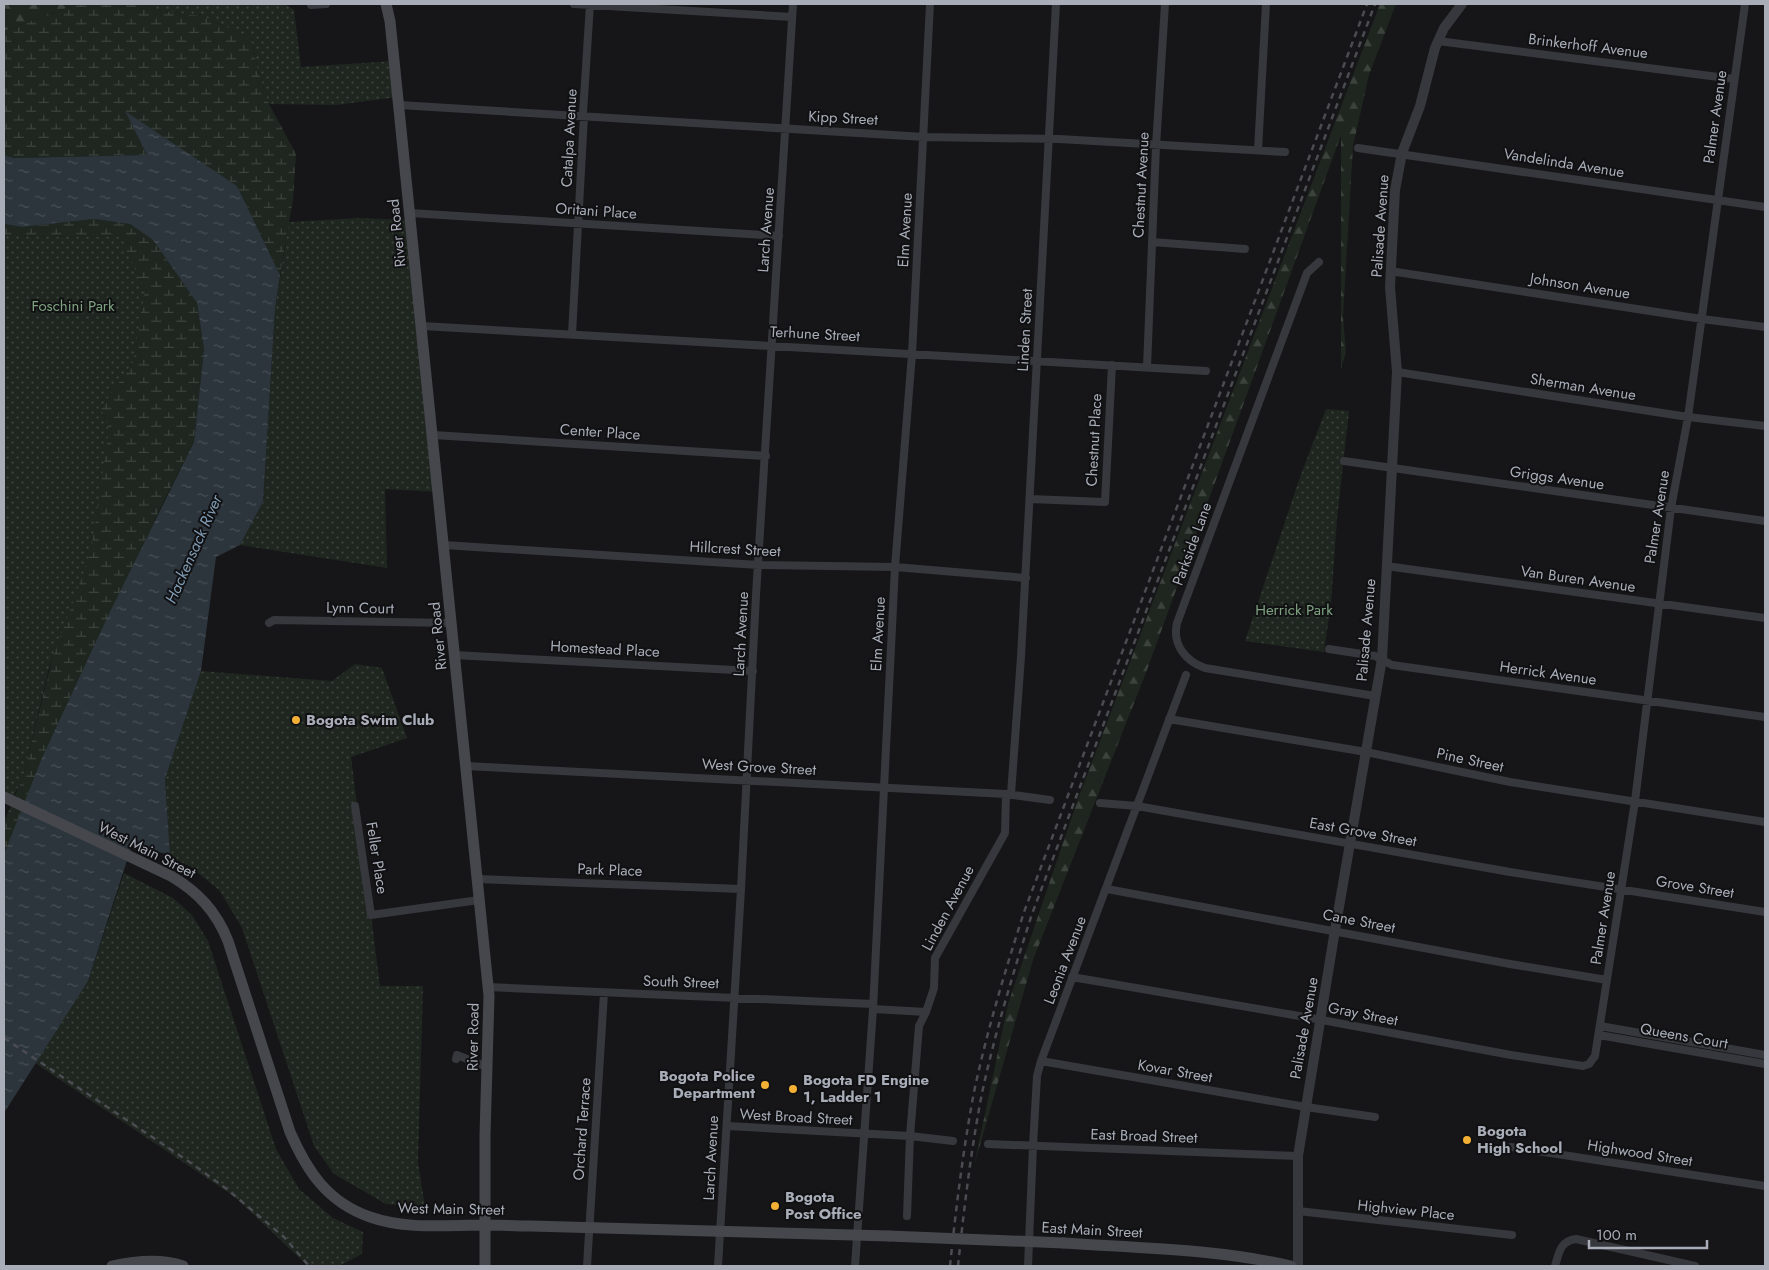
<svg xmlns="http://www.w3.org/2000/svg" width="1769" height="1270" viewBox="0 0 1769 1270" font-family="Jost,sans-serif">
<defs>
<pattern id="forest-firs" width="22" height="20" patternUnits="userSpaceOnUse" patternTransform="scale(1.25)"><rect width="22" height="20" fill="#1e261f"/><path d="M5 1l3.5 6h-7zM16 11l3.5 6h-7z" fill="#3c433d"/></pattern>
<pattern id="wetland-marsh" width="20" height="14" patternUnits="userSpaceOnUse" patternTransform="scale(1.25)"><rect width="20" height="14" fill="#1e261f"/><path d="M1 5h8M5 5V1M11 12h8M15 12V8" fill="none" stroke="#3c433d"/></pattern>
<pattern id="park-dots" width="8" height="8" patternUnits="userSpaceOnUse" patternTransform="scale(1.25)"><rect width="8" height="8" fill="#1e261f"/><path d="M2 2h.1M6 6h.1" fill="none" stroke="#3c433d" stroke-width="1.8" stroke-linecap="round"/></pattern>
<pattern id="water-ripples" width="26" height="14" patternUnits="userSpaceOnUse" patternTransform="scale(1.25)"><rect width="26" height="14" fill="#2c353c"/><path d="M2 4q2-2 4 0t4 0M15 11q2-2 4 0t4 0" fill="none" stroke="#485056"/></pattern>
</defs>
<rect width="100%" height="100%" fill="#161618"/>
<!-- forest -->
<path fill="url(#forest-firs)" d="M4,4H78L4,31Z
M1380,4H1396L1369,75L1353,146L1343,317L1346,352L1341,369V135L1147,670L1033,960L974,1166L1008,1004L1078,799Z"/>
<!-- wetland -->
<path fill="url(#wetland-marsh)" d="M78,4H149L154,10L202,16L251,38L258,70L269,104L296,154L293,199L280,275L237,186L126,112L147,155L14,158L4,155V31Z
M94,219L130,224L153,240L197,303L204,349L194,442L158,513L4,854V822L23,777L109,429L101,408L133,362L120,237L4,236V224L22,227Z"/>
<!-- park -->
<path fill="url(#park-dots)" d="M149,4H285L294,10L301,67L394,61L398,97L336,105L269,104L258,70L251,38L202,16L154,10Z
M359,218L411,220L438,492L385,489L387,568L240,545L263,502L275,309L289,222Z
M4,236L120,237L145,290L133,362L101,408L109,429L91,552L49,668L23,777L12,800L4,797Z
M1326,409L1349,411L1337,519L1331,603L1324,652L1245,641L1300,477Z
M355,664L382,668L407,738L351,757L380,986H423L418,1162L425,1207L386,1204L334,1174L314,1146L242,928L220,891L191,867L167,855H170L165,779L201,671L332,681Z
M124,873L173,898L192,915L208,941L276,1149L299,1189L333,1218L363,1232L362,1254L339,1266H308L235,1197L35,1063L88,981Z"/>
<!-- water -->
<path fill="url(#water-ripples)" d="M125,111L237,186L280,275L275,309L263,502L240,545L216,557L201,671L165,779L170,855L132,845L88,981L4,1113V854L42,758L107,618L194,442L204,349L197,303L153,240L130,224L94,219L22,227L4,224V155L14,158L147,155Z"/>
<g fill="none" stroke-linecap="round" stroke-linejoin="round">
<!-- minor -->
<path stroke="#37383d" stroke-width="8" d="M574,4L792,17
M311,5L326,4
M1438,41L1734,79
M399,105L924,137L1059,139L1285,152
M1358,148L1765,207
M1258,150L1266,4
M410,213L779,236
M1152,242L1245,249
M1319,262L1307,273L1177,623C1172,644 1185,661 1205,668L1375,696
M1390,271L1702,319L1765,327
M422,326L1206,371
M572,334L584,116L583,113L590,4
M1147,367L1156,146L1165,4
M1397,372L1688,417L1765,426
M433,435L766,456
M1344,461L1765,521
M1030,499L1105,502L1112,365
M444,545L759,565L895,567L1026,578
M1386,566L1765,618
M269,623L274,620L451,623
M1329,649L1375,656L1392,665L1765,717
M454,655L753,671
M1169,719L1366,752L1510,782L1765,822
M466,766L1006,794L1050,800
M1011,794L1021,657L1056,4
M1100,803L1137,806L1510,872L1765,912
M355,806L371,915L479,900
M477,879L741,889
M1107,889L1510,964L1607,980
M1072,977L1311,1018L1511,1055L1583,1066L1589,1064L1595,1056L1635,801L1671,508L1688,417L1745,4
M488,987L873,1004
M873,1009L926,1012
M1600,1026L1765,1055
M1599,1035L1765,1064
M456,1059L457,1055L487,1067
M1041,1061L1306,1107L1375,1117
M727,1126L910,1136L953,1141
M988,1144L1298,1156
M1511,1147L1765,1186
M1298,1211L1512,1235
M907,1216L910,1136L919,1026L926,1012L934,988L935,958L1005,833L1006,794
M587,1266L604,993
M718,1266L741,889L756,595L793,4
M855,1266L873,1009L895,567L912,354L930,4
M1028,1266L1033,1146L1037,1076L1041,1061L1186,675
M1555,1266C1559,1253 1560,1241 1576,1239L1695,1266"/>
<!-- tertiary -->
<path stroke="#37383d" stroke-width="10" d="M1298,1266V1156L1335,930L1382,659L1397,372L1390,287L1395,190L1402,153L1420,106L1435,48L1444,28L1462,4"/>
<!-- secondary -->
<path stroke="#45474d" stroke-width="11" d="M386,4L390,21L489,996L485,1135V1266
M4,797L171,876C198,892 216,911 228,941L290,1132C307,1171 327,1202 370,1217C407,1230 447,1225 486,1225C501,1225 516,1226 531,1226C650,1229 770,1233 889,1236
M1064,1243C1140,1248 1217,1249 1291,1266
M112,1266C135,1261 160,1258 183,1266"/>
<!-- rail -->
<path stroke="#4a4c52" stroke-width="2.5" stroke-dasharray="6 5" stroke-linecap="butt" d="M4,1038L191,1163L228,1190L284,1237L309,1266
M950,1266C956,1208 963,1150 974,1092C987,1031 1005,971 1024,912L1367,4
M958,1266C964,1208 971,1150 982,1093C995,1033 1013,973 1032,914L1375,4"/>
<!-- secondary-bridge -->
<path stroke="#45474d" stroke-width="11" d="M889,1236L1064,1243"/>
</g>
<!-- markers -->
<g fill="#f2b134" stroke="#111113" stroke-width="2">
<circle cx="296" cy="720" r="5"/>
<circle cx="765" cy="1085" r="5"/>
<circle cx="793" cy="1089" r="5"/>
<circle cx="1467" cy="1140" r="5"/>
<circle cx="775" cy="1206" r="5"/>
</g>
<g text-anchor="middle" stroke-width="4" stroke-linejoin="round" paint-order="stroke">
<!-- street labels -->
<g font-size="15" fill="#a8adb8" stroke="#111113">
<text transform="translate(1588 46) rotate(7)" y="5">Brinkerhoff Avenue</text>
<text transform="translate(1715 117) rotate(-82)" y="5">Palmer Avenue</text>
<text transform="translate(843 118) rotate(3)" y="5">Kipp Street</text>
<text transform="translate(569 138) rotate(-87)" y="5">Catalpa Avenue</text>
<text transform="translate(1564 163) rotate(9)" y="5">Vandelinda Avenue</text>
<text transform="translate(1141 185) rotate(-87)" y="5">Chestnut Avenue</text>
<text transform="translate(596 211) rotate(4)" y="5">Oritani Place</text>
<text transform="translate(1380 226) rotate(-86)" y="5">Palisade Avenue</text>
<text transform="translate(766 230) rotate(-86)" y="5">Larch Avenue</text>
<text transform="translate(905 230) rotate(-87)" y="5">Elm Avenue</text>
<text transform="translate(397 233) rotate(-96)" y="5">River Road</text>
<text transform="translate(1580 286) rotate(9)" y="5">Johnson Avenue</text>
<text transform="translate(1025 330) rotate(-87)" y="5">Linden Street</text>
<text transform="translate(815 334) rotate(3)" y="5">Terhune Street</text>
<text transform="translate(1583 387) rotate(9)" y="5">Sherman Avenue</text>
<text transform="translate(600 432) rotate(4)" y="5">Center Place</text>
<text transform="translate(1094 440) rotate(-87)" y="5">Chestnut Place</text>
<text transform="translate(1557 478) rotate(8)" y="5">Griggs Avenue</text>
<text transform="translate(1657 517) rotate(-81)" y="5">Palmer Avenue</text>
<text transform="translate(1192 544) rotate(-70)" y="5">Parkside Lane</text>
<text transform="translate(735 549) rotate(3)" y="5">Hillcrest Street</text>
<text transform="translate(1578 579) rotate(8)" y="5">Van Buren Avenue</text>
<text transform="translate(360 608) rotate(1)" y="5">Lynn Court</text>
<text transform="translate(1366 630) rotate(-85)" y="5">Palisade Avenue</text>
<text transform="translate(741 634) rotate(-87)" y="5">Larch Avenue</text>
<text transform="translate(878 634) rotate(-87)" y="5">Elm Avenue</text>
<text transform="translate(438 636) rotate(-96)" y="5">River Road</text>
<text transform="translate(605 649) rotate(3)" y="5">Homestead Place</text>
<text transform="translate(1548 673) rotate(8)" y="5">Herrick Avenue</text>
<text transform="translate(1470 760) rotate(12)" y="5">Pine Street</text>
<text transform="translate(759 767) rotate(3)" y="5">West Grove Street</text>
<text transform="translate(1363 832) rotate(10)" y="5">East Grove Street</text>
<text transform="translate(147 850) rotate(27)" y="5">West Main Street</text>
<text transform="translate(377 858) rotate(81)" y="5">Feller Place</text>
<text transform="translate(610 870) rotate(2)" y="5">Park Place</text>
<text transform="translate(1695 887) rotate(9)" y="5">Grove Street</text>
<text transform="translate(948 908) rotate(-62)" y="5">Linden Avenue</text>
<text transform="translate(1603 918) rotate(-81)" y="5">Palmer Avenue</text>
<text transform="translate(1359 921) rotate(11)" y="5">Cane Street</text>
<text transform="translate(1065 960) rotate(-69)" y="5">Leonia Avenue</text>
<text transform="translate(681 982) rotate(2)" y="5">South Street</text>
<text transform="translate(1363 1014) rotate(11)" y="5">Gray Street</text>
<text transform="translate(1304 1028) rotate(-80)" y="5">Palisade Avenue</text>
<text transform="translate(1684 1036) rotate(10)" y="5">Queens Court</text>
<text transform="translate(473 1037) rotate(-89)" y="5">River Road</text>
<text transform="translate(1175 1071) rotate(10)" y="5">Kovar Street</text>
<text transform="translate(796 1117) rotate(3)" y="5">West Broad Street</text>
<text transform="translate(582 1129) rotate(-86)" y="5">Orchard Terrace</text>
<text transform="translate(1144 1136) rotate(2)" y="5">East Broad Street</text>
<text transform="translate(1640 1153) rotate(9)" y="5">Highwood Street</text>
<text transform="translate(711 1158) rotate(-87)" y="5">Larch Avenue</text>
<text transform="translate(451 1209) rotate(1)" y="5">West Main Street</text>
<text transform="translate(1406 1210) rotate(6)" y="5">Highview Place</text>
<text transform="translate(1092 1230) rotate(3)" y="5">East Main Street</text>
</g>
<!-- park labels -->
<g font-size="15" fill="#7fa381" stroke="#111113">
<text x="73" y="311">Foschini Park</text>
<text x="1294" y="615">Herrick Park</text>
</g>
<!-- poi labels -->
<g font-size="15" font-weight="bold" fill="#a8adb8" stroke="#111113" text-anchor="start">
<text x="306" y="725">Bogota Swim Club</text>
<text x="755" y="1081" text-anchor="end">Bogota Police<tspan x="755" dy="17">Department</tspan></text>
<text x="803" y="1085">Bogota FD Engine<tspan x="803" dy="17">1, Ladder 1</tspan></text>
<text x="1477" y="1136">Bogota<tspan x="1477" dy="17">High School</tspan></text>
<text x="785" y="1202">Bogota<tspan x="785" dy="17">Post Office</tspan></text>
</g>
<!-- water labels -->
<g font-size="16" font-style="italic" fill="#7f9bb3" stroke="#111113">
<text transform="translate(193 549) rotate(-66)" y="6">Hackensack River</text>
</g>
</g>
<!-- border -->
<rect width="1769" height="1270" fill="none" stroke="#a8adb8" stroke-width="10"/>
<!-- scale -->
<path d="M1589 1240v8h118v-8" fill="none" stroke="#a8adb8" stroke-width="2.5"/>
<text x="1596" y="1240" font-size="15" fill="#a8adb8" stroke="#111113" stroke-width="4" paint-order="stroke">100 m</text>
</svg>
